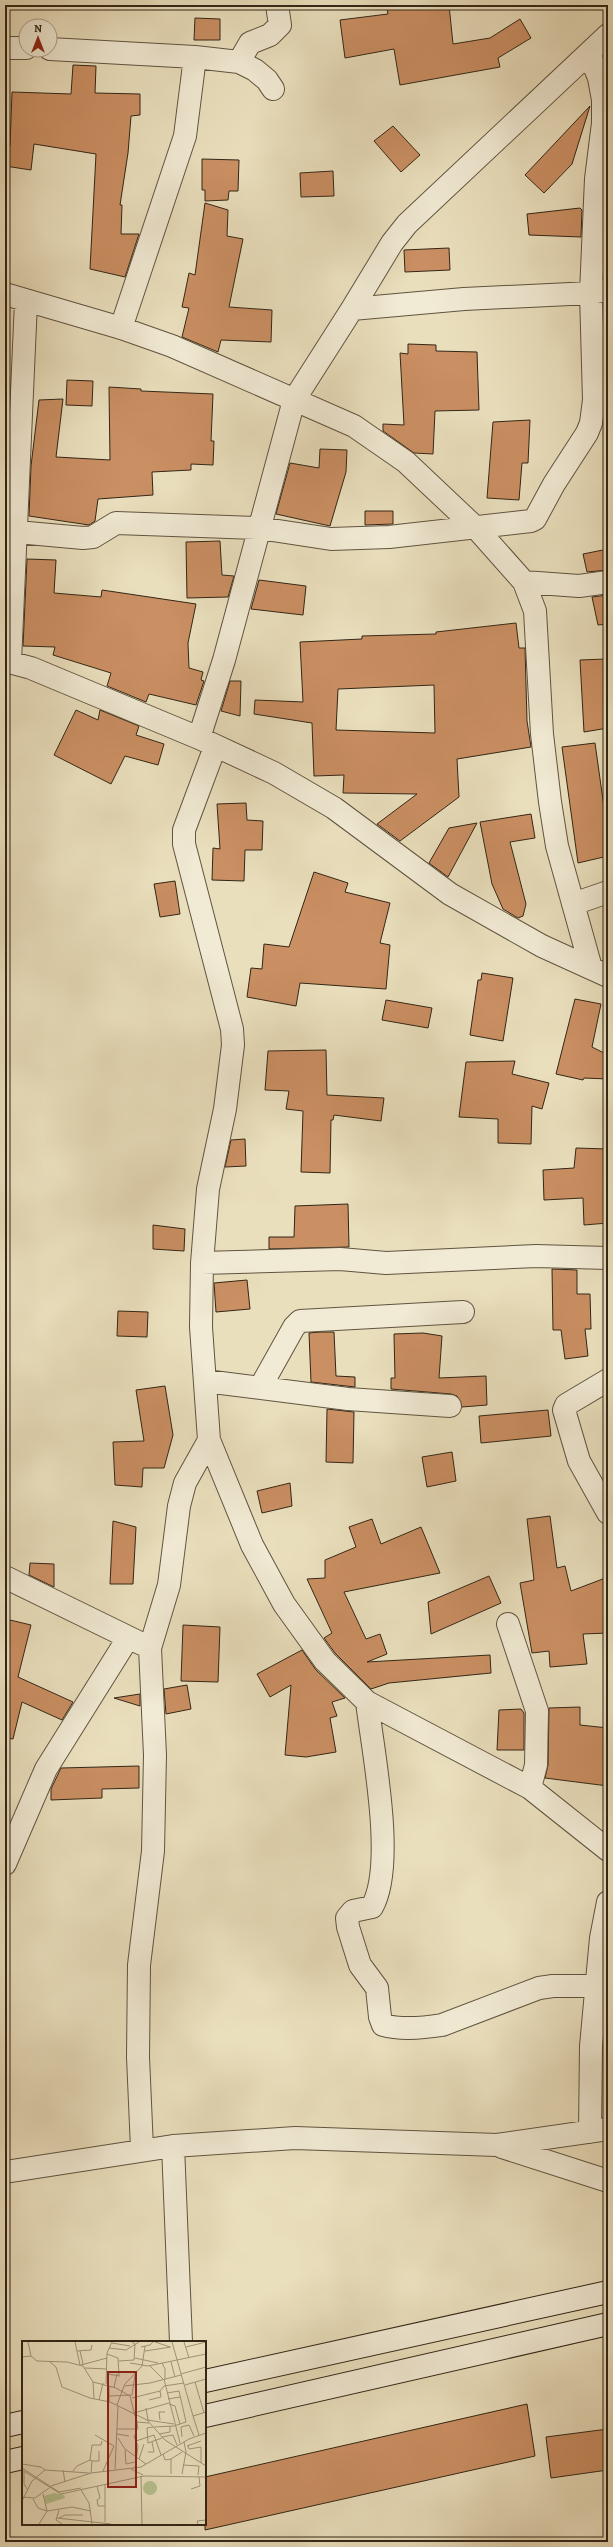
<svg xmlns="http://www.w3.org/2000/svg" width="613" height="2547" viewBox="0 0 613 2547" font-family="Alegreya,serif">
<rect width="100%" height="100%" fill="#eadfbd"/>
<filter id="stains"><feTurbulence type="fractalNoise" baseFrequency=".005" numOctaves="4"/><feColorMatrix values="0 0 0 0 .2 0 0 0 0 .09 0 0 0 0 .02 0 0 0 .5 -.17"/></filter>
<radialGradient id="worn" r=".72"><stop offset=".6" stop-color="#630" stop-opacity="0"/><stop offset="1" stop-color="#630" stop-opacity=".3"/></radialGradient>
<!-- building -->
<path fill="#ca8f63" stroke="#322616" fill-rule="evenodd" d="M386,5H449L453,44L490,38L520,19L531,38L498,58L500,67L400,85L394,49L345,58L340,20L388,14Z
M195,18L220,19V40H194Z
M73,65L96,66L95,93L140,94V115L131,116L128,153L120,205H122L121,234H139L125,277L90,269L96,154L34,144L31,170L5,166V145L10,146L12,92L71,94Z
M590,106L572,164L544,193L525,175Z
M393,126L420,155L401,172L374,141Z
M202,159L239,160L238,191H229L228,200L205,201V190H202Z
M333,171L334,196L301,197L300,173Z
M205,203L228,210L227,236L243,239L229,307L272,310L271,342L221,340L218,352L182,337L189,308L182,307L189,273L195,275Z
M580,208L582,210L581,237L529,235L527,214Z
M608,210V238H606Z
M449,248L450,270L405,272L404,250Z
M408,344L436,345V351L477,352L479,410L435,411L433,454L414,453L383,431V424L404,425L400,353L408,354Z
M67,380L93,381L92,406L66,405Z
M109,387L141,389V391L213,394L211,441H214L213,465L191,464V470L152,472L153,495L98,499L95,521L89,525L29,516L31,466L39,400L63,399L56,457L110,460Z
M530,420L528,463H522L519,500L487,498L493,422Z
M320,449L347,450L346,472L330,526L276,514L290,463L319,468Z
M365,511H393V524L365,525Z
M220,541L222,575L234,576L228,597L187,598L186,542Z
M608,549V570L587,572L583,554Z
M27,559L56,560L54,593L101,597L102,590L196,604L188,643L189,668L203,672L201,680L204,681L196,705L149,694L146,702L107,686L111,673L53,655L55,647L23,646Z
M259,580L306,586L303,615L251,609Z
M608,595V624L598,625L592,597Z
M516,623L519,648H525L527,721L531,747L457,759L459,797L400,841L377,824L417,794L343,793L344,775L314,776L312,723L254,714L255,700L303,702L300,642L362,639V636L436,634V632ZM434,685L435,733L336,730L338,689Z
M606,659L608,728L584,732L580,660Z
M230,681H241L240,716L221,711Z
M76,710L98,720L100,710L139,726L136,735L164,744L158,765L125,756L111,784L54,755Z
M595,743L608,836V856L578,863L562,747Z
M246,803L247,820L263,821L262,850H245L244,881L212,880L213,848L220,849L217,804Z
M531,814L535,838L510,842L526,904L523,916L518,918L503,909L492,884L480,822Z
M477,823L448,877L429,863L449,828Z
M314,872L348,883L345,892L390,903L380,943L390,945L386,989L300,983L296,1006L247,997L251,968L262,969L264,944L289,947Z
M175,881L180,914L160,917L154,884Z
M482,973L513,978L503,1041L470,1035L478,980H481Z
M575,999L601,1004L592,1047L608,1055V1079L584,1078L583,1080L556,1074Z
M386,1000L432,1008L428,1028L382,1020Z
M326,1050L327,1095L384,1098L381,1121L334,1115L333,1120H331L330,1173L301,1172L303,1111L286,1109L289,1091L265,1090L268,1051Z
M515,1061L512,1074L549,1083L542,1109L532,1106L531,1144L498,1143V1119L459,1117L466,1062Z
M245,1139L246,1166L225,1167L231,1140Z
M576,1148L608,1149V1223L584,1225L583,1198L544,1200L543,1170L574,1168Z
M348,1204L349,1247L269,1249V1237H294L295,1206Z
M153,1225L185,1229L184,1251L153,1249Z
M552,1269L577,1270V1294H590L591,1329H585L588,1356L565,1359L561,1330H553Z
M247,1280L250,1309L216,1312L214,1283Z
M118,1311L148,1312L147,1337L117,1336Z
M320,1332H334L336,1376L355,1377V1387L311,1382L309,1333Z
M423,1333L442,1336L439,1378L486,1376L487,1405L462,1407L457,1396L451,1394L391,1389V1378H395L394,1334Z
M165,1386L173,1435L164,1468H143L142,1487L115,1485L113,1442L144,1441L136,1390Z
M327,1409L354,1412L353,1463L326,1462Z
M548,1410L551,1436L481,1443L479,1416Z
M452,1452L456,1481L427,1487L422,1457Z
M290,1483L292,1506L262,1513L257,1491Z
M550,1516L557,1568L565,1566L571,1591L608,1577V1633L583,1634L587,1664L550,1667L549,1651L532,1653L520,1583L534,1580L527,1519Z
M372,1519L381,1544L421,1527L440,1573L344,1592L366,1639L380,1634L387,1654L367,1662L490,1655L491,1673L389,1683L371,1689L335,1653L324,1638L332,1633L307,1579L325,1578V1560L356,1547L349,1527Z
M113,1521L136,1527L133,1584H110Z
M30,1563L54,1564V1587L29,1575Z
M489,1576L501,1603L431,1634L428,1602Z
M10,1620L31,1625L18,1677L73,1702L62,1720L22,1702L13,1739L5,1738V1641Z
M183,1625L220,1627L218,1682L181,1681Z
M302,1650L316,1670L345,1698L332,1702L337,1716L330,1718L336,1752L306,1757L285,1755L291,1685L270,1697L257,1674Z
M187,1685L191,1709L166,1714L164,1689Z
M140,1694V1706L114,1698Z
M580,1707V1725L608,1728V1786L545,1778L548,1765L549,1708Z
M521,1709L524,1713V1750H497L499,1710Z
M139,1766V1788L102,1789V1798L51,1800V1789L61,1768Z
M527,2404L535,2456L205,2530V2477Z
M608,2429V2470L551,2478L546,2437Z"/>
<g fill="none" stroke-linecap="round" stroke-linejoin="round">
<!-- street casing -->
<g stroke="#605440" stroke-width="24">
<path id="street" d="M5,48H26
M50,49L195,57L239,62L255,70L267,80L273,89
M239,62L250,43L270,35L280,25L277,5
M5,294L121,328L172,346L354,426L406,462L477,529L524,582L535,611L542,734L550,802L557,846L591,968
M352,309L392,243L407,224L608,35
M121,328L185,136L195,57
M17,532L83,538L93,537L116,523L259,528L331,539L389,537L531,521L535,519L554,484L587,433L591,423L594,400L591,293L596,179L603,123V100L599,78L589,53
M524,582L579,586L608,582
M5,661L31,668L199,738L274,773L334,808L450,894L542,946L608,976
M10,662L26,302
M199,738L224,660L294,400L352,309L464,299L591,293L608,290
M573,904L608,892
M202,1263L340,1259L386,1263L536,1256L608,1258
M608,1380L566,1405L564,1410L579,1461L608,1513
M205,1381L348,1399L450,1406
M261,1386L294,1327L300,1321L463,1312
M209,1440L252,1545L284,1604L325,1661L367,1702L530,1788L608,1850
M5,1577L142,1644
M508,1624L537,1711L536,1765L530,1788
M367,1702C373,1752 396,1865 372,1907L353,1911L347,1918L348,1927L360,1965L377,1988L380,2017L383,2025C401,2030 423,2028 442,2025L539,1988L553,1986H595
M5,1864L46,1769L128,1638
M590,2132L591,2046L601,1938L608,1902
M173,2146L181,2342
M502,2147L608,2181
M142,2149L138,2057L139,1965L153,1851L155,1755L150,1648L169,1585L179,1506L185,1483L209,1440L201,1327L202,1263L208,1189L225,1109L233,1045L232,1029L184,844V830L215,747
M5,2172L173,2146L295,2138L497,2145L608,2129"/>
</g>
<!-- secondary casing -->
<g stroke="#322616" stroke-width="24">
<path id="secondary" d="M205,2381L608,2292
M205,2416L608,2324
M5,2426L23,2422
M5,2462L23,2458"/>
</g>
<!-- street -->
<use href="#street" stroke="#f1ead4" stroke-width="22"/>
<!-- secondary -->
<use href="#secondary" stroke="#f1ead4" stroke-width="22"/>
</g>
<!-- overview -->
<g transform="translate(22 2341)">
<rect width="184" height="184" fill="#eadfbd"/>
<path d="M32,152L42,154L43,157L24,163L22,155Z" fill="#b8c190"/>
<path d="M121 147a7 7 0 1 1 14 0a7 7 0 1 1-14 0Z" fill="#b8c190"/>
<path fill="none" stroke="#a0957a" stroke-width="1" d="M6,1L9,15M53,1L58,24M133,1L148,6M150,1L171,75L184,71M162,1L167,17M90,2L108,5M119,6L128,4L131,1M164,6L184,1M87,7L104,9L117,1M55,10L69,9L70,4M58,10L61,23M123,10L149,6M85,13L96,17L97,34M0,16L9,15L15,20L45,21L61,25L71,41L94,47L108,55L113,75M113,17L136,22M97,20L112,19L113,3L110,1M28,21L34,26L40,46L68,57L88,61L125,79L143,99L184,125M149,21L153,36M108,22L126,25L184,13M140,22L143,28V38M59,24L85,17M128,25L141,38M63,27L85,28M85,33L98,35M159,33L184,26M142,38L158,102M71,41L72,58M173,41L182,72M84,43L85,12L90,1M102,44L120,25L123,5M163,44L184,38M92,46L95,33M87,55L110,54L113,34M110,57L138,50L142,45L162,42M146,58L158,56M77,59L81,42M127,59L139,56L138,50M87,61V45M147,63L153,65L158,83M95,64L102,45L128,42L159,34M124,67L126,79M112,72L147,62M171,75L177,94M125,79L152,83M138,79L137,71H143M115,81L127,82M131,86L125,87L126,102L140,97M132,86L152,85L164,81L157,50L145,52M95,88H116L114,75M95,93L107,95M137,93L148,91V85M73,94L92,105M140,96L151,94L155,104M160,96L159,86L167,84L172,95M96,97L103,108L124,123M114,100L132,94L139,114M165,105L179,100M166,105L167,108L179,106V122M103,109L104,123L113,121M126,111H132L130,101M141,113L143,119L149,118M117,118L122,103M70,120L68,119L70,104H79L80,100M0,123L19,126L23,129L67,132M161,124L177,125L176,134M0,127L37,151L59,147M93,128L96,65M109,128L121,134M113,128L116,105L112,95L115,93M0,129L39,153L122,135L184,136M41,129L43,141M51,130L55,125L68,119M81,130L92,105M2,131V143L5,148M69,132L70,120H77V110M149,133V118L160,111M160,133L164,111L162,101M119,135L120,183M29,145L69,132L119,126L167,98L184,92M75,145L78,157L75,159L76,165H83M169,148L178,145L177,136M184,148V177M59,149L67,162L70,183M0,156L13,157L27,147M11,158L16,167L25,170L50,166L69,170M0,160L10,140L23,129M37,169L34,179L40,183M35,177L89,183M37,177L43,174H61M83,181V143M17,183L25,170L21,153M176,183L175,180L184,179"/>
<path fill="#8f2418" fill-opacity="0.15" stroke="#8f2418" stroke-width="2" d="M86,31H114V146H86Z"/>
<rect width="184" height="184" fill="none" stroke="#322616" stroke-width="2"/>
</g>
<!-- margin -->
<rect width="613" height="2547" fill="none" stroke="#eadfbd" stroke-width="20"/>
<rect x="6" y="6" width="601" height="2535" fill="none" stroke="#322616" stroke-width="2"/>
<rect x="10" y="10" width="593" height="2527" fill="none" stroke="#322616"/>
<!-- north arrow -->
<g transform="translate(38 38)"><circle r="19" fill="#f1ead4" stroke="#a59c88"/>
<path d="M0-3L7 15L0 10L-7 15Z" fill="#8f2418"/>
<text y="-6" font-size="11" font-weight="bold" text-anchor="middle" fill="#322616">N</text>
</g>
<rect width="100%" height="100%" filter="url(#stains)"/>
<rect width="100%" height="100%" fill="url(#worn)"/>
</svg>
